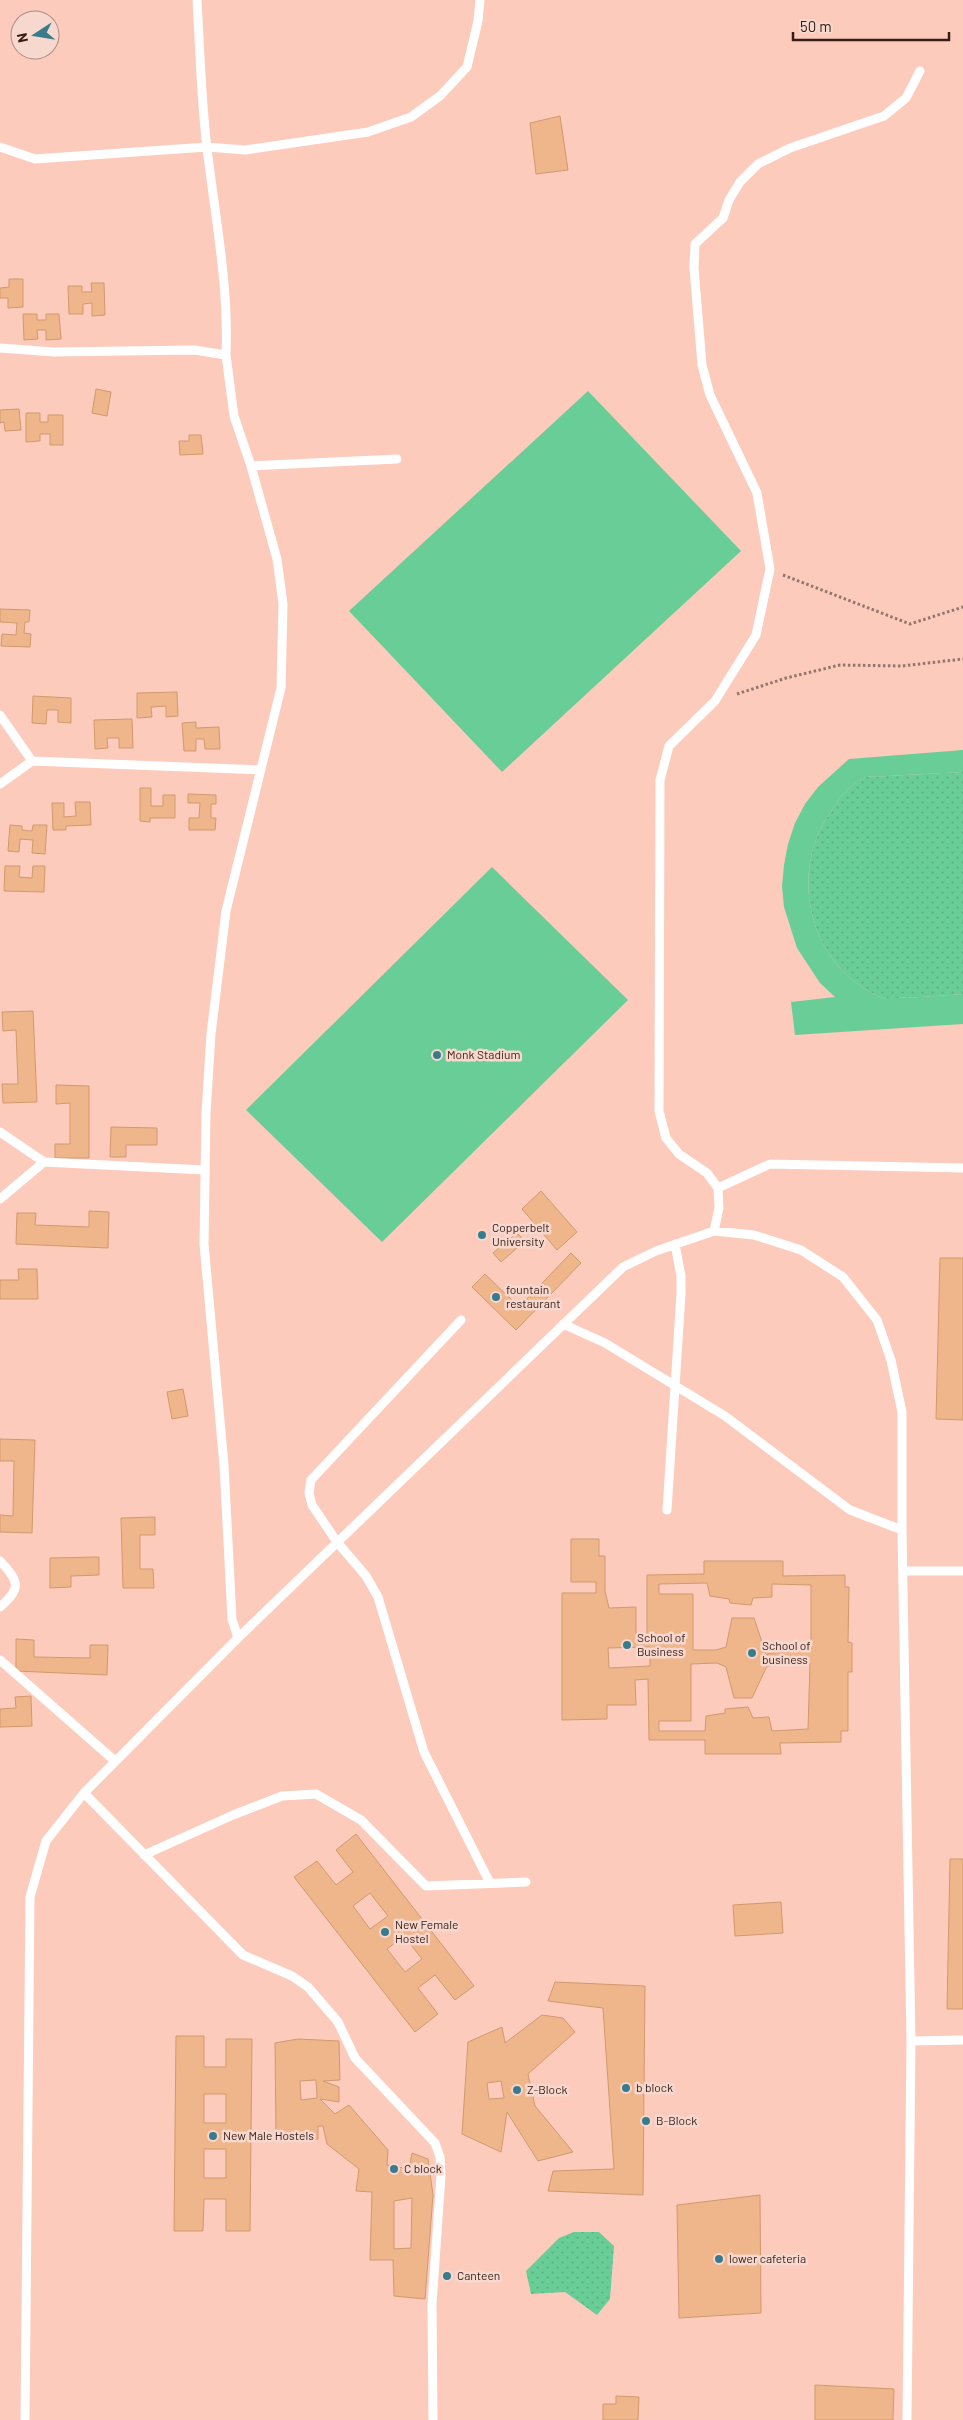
<svg xmlns="http://www.w3.org/2000/svg" width="963" height="2420" viewBox="0 0 963 2420" font-family="Barlow,sans-serif">
<defs>
<pattern id="grass-dots" width="8" height="8" patternUnits="userSpaceOnUse" patternTransform="scale(1.25)"><rect width="8" height="8" fill="#69cd97"/><path d="M2 2h.1M6 6h.1" fill="none" stroke="#5cb081" stroke-width="1.8" stroke-linecap="round"/></pattern>
</defs>
<rect width="100%" height="100%" fill="#f6d8cf"/>
<!-- built -->
<path fill="#fccbbc" fill-rule="evenodd" d="M0,0H963V2420H0ZM20,20H50V50H20Z"/>
<!-- grass -->
<path fill="url(#grass-dots)" d="M963,772V994C949,995 889,1000 880,997C808,966 787,870 832,810C839,799 852,782 864,778C870,775 880,777 887,776C912,775 938,773 963,772Z
M574,2232H599L614,2246L610,2299L597,2315L565,2292L531,2294L526,2271L559,2238Z"/>
<!-- pitch -->
<path fill="#69cd97" d="M588,391L741,551L502,772L349,611Z
M963,750V772C938,773 912,775 887,776C880,777 870,775 864,778C852,782 839,799 832,810C787,870 808,966 880,997C889,1000 949,995 963,994V1024L795,1035L791,1002L835,997L820,983L797,948L784,907L782,886L784,865L788,844L795,823L805,804L818,787L849,759Z
M492,867L628,1000L382,1242L246,1110Z"/>
<!-- building -->
<path fill="#f0b68b" stroke="#d1996e" fill-rule="evenodd" d="M560,116L568,170L536,174L530,123Z
M9,279H23V307L8,308V298H0V288L9,287Z
M91,283H104L105,315L92,316V303L83,304V314H69L68,286H82V292H92Z
M23,314H37V320H46V314H59L61,339L46,340V330H37L38,339L24,340Z
M96,389L111,392L107,416L92,413Z
M19,409L21,430L5,431L4,422L0,423V410Z
M26,413H40V422H48V415H63V445H50V434H40V441L26,442Z
M189,435H201L203,454L180,455L179,441H189Z
M0,609L30,610L29,622H25L24,633L31,634L30,647L1,646L2,634L16,635L17,623L0,622Z
M177,692L178,716L166,717V706L151,707L152,717L137,718V693Z
M33,696L71,698V723L58,722V710H47L46,724L32,723Z
M132,719L133,748H119V738H107L108,748L95,749L94,720Z
M196,722V728L219,727L220,749H205L204,739H196V751H184L182,723Z
M140,788H151V806H163V795H175V818H150V822L140,821Z
M188,794L216,795V804H211V818H216L215,830H189V818H199L200,803H188Z
M75,802H90L91,825L66,826V830H53L52,803H64V817L76,816Z
M10,825L22,826V830L32,831L33,825H47L45,854L32,853L33,840L20,839L19,852L8,851Z
M5,866H20L19,877L32,878L33,866H45L44,892L4,891Z
M33,1011L37,1102L3,1103L2,1084H18L16,1030L3,1031L2,1012Z
M56,1085L89,1086V1158H55V1144H70V1103L56,1104Z
M111,1127L157,1128V1145H126V1157H110Z
M541,1191L577,1232L557,1250L522,1209Z
M89,1211L109,1212L108,1248L16,1244L17,1213H36L35,1225L89,1227Z
M517,1233L525,1241L501,1262L493,1253Z
M571,1253L581,1263L516,1330L472,1287L485,1274L519,1307Z
M940,1258H963V1420L936,1419Z
M18,1269H37L38,1299H0V1280H19Z
M183,1389L188,1416L172,1419L167,1392Z
M0,1439L35,1440L32,1533L0,1532V1515L13,1516L14,1461H0Z
M155,1517V1535H140V1569H153L154,1588H123L121,1518Z
M571,1539H599V1556H605V1591L609,1608L636,1607V1635H647V1575L704,1574V1561H783V1576L845,1575V1587H849L848,1642L852,1643V1672H848V1731H841V1742L780,1743L781,1754H705V1740H649L648,1679L635,1680L636,1705H607V1719L562,1720V1593H596V1582H571ZM707,1583L710,1596L729,1599L730,1603L751,1605L753,1598L772,1597V1584L811,1585V1649L766,1654L754,1618H732L726,1647L716,1650H693V1594H659V1584ZM650,1647V1666L609,1668L608,1648ZM717,1663L726,1667L734,1698H752L767,1666L810,1663L808,1729L772,1731L769,1717L753,1718L748,1707L725,1709V1713L706,1716L705,1731H659V1721H691V1664Z
M99,1557V1575L71,1576V1587L50,1588V1558Z
M16,1639L34,1640V1657L90,1658V1645H108L107,1675L16,1671Z
M31,1696L32,1726L0,1727V1709L16,1708L15,1697Z
M356,1834L474,1986L455,2000L435,1975L418,1988L438,2014L415,2032L294,1877L317,1861L336,1885L353,1872L336,1850ZM370,1893L388,1916L370,1929L353,1906ZM404,1936L422,1959L405,1972L387,1949Z
M950,1859H963V2009H947Z
M781,1902L783,1933L735,1936L733,1905Z
M555,1982L645,1986L643,2195L548,2191L553,2171L614,2169L603,2008L548,2001Z
M542,2015L563,2018L575,2032L528,2074L535,2106L573,2152L538,2161L507,2112L501,2152L462,2134L468,2042L502,2027L505,2043ZM501,2081L504,2098L489,2099L487,2083Z
M176,2036H204V2067H226V2039H252L250,2231H226V2199H204L203,2231H174ZM204,2094H226V2123H204ZM204,2149H226V2178H204Z
M298,2039L339,2041L340,2080L323,2081L339,2087V2102L320,2099L335,2114L349,2105L388,2150L387,2165L409,2169L412,2153L428,2159L433,2195L425,2299L394,2296L393,2260H370L372,2192L356,2191L359,2169L327,2144L323,2126H318V2139L300,2141L299,2136L276,2137L275,2043ZM316,2080L317,2098L301,2100L300,2081ZM412,2198L411,2248L394,2249V2201Z
M760,2195L761,2313L679,2318L677,2205Z
M815,2385L894,2389L893,2420H815Z
M616,2396L639,2397L638,2420H603V2404H616Z"/>
<g fill="none" stroke-linecap="round" stroke-linejoin="round">
<!-- path -->
<path stroke="#93766e" stroke-width="3" stroke-dasharray="2.5 2.5" stroke-linecap="butt" d="M783,575L910,624L963,607
M737,694L786,678L840,665L902,666L963,659"/>
<!-- lane -->
<path stroke="#fff" stroke-width="9" d="M197,0C200,49 201,99 207,148C215,216 229,286 226,355
M0,147L35,159L207,147L245,150L368,132L411,117L440,96L467,67L478,21L480,0
M0,348L54,352L194,350L226,355L234,416L251,466L277,559L283,604L281,688L226,911L211,1034L206,1113L204,1244L224,1465L232,1619L238,1638
M251,466L397,459
M0,715L32,761
M0,784L32,761L261,770
M0,1132L44,1162L204,1170
M718,1188L707,1173L679,1154L666,1138L659,1111L660,780L669,746L715,701L756,635L770,569L757,493L710,395L702,365L694,268L695,244L723,218L729,200L740,182L758,164L790,148L884,116L906,98L920,71
M0,1199L44,1162
M714,1231L719,1208L718,1188L770,1164L963,1168
M461,1320L311,1480L309,1493L312,1505L337,1542L366,1576L378,1597L424,1752L490,1883
M563,1324L605,1343L725,1416L850,1510L902,1530
M667,1510L681,1294V1276L675,1244
M0,1561C19,1581 22,1588 0,1607
M903,1571H963
M0,1660L115,1761
M84,1793L243,1955L292,1976L308,1987L338,2022L355,2058L435,2143L440,2157L441,2176L432,2304L433,2420
M144,1855L233,1815L282,1796L316,1794L361,1820L426,1886L526,1882
M911,2041L963,2040
M25,2420L30,1897L46,1841L84,1793L238,1638L623,1267L656,1251L714,1231L754,1235L801,1250L843,1277L877,1320L891,1360L902,1412V1530L911,2041L907,2420"/>
</g>
<!-- markers -->
<g fill="#397b8c" stroke="#f6d8cf" stroke-width="2">
<circle cx="437" cy="1055" r="5"/>
<circle cx="482" cy="1235" r="5"/>
<circle cx="496" cy="1297" r="5"/>
<circle cx="627" cy="1645" r="5"/>
<circle cx="752" cy="1653" r="5"/>
<circle cx="385" cy="1932" r="5"/>
<circle cx="626" cy="2088" r="5"/>
<circle cx="517" cy="2090" r="5"/>
<circle cx="646" cy="2121" r="5"/>
<circle cx="213" cy="2136" r="5"/>
<circle cx="394" cy="2169" r="5"/>
<circle cx="719" cy="2259" r="5"/>
<circle cx="447" cy="2276" r="5"/>
</g>
<g text-anchor="middle" stroke-width="5" stroke-linejoin="round" paint-order="stroke">
<!-- poi labels -->
<g font-size="12" fill="#381d15" stroke="#f6d8cf" text-anchor="start">
<text x="447" y="1059">Monk Stadium</text>
<text x="492" y="1232">Copperbelt<tspan x="492" dy="14">University</tspan></text>
<text x="506" y="1294">fountain<tspan x="506" dy="14">restaurant</tspan></text>
<text x="637" y="1642">School of<tspan x="637" dy="14">Business</tspan></text>
<text x="762" y="1650">School of<tspan x="762" dy="14">business</tspan></text>
<text x="395" y="1929">New Female<tspan x="395" dy="14">Hostel</tspan></text>
<text x="636" y="2092">b block</text>
<text x="527" y="2094">Z-Block</text>
<text x="656" y="2125">B-Block</text>
<text x="223" y="2140">New Male Hostels</text>
<text x="404" y="2173">C block</text>
<text x="729" y="2263">lower cafeteria</text>
<text x="457" y="2280">Canteen</text>
</g>
</g>
<!-- north arrow -->
<g transform="translate(35 35) rotate(258)"><circle r="24" fill="#f6d8cf" stroke="#aa8d85"/>
<path d="M0-4L9 19L0 12L-9 19Z" fill="#397b8c"/>
<text y="-8" font-size="14" font-weight="bold" text-anchor="middle" fill="#381d15">N</text>
</g>
<!-- scale -->
<path d="M793 32v8h156v-8" fill="none" stroke="#381d15" stroke-width="2.5"/>
<text x="800" y="32" font-size="15" fill="#381d15" stroke="#f6d8cf" stroke-width="4" paint-order="stroke">50 m</text>
</svg>
